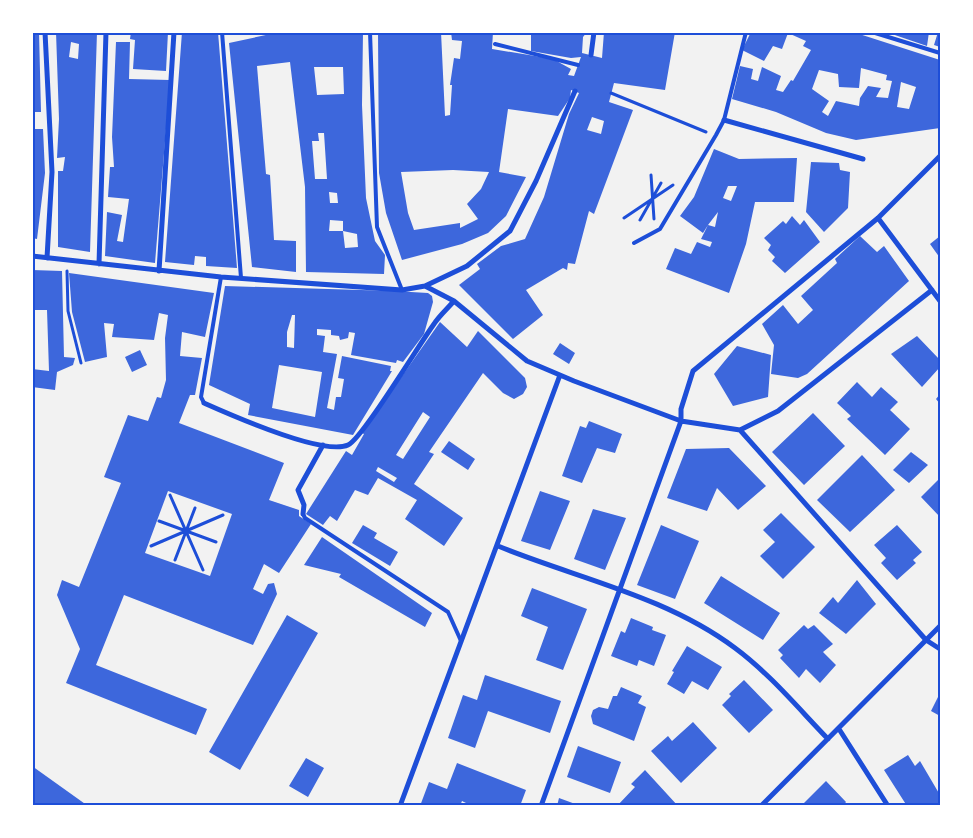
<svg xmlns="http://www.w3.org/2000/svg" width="973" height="838" viewBox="0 0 973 838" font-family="Arial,sans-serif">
<rect width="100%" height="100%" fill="#f2f2f2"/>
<!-- building -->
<path fill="#3d67dc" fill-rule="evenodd" d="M32,32H39L41,112H32Z
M56,32H97L90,252L58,247V171H63L65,157L57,158L59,119ZM71,42L79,44L78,59L69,57Z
M131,32H168L166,71L133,69L135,40L130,39Z
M182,32H218L237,268L206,266V257L195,256L194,265L165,262Z
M280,32H363L362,105L366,198L375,241L385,255L384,274L306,272L305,187L290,62L257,66L266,174L270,175L274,240L296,241V272L252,267L229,43ZM314,67H343L344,94L317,95ZM318,133H324L327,179H315L312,141H319ZM329,192L337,193L338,203H330ZM330,220L343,221V231L357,234L358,247L345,248L343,231H329Z
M378,32H441L445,116L450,115L452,85H450L454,58L460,59L462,41L452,40L451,32H493L492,49L553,59L571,69L568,75L574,76L581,57L571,58L531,51V32H587L583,37L582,53L602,58L604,32H675L665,90L614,83L609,102L633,110L594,214L589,211L575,264L568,263L567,270L563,268L526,290L543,315L513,339L459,285L480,269L477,264L501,246L525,239L544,197L569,114L579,93L571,90L570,98L558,116L508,109L499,172L526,177L506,216L488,233L462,244L402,260L386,213L379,173ZM592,117L604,121L601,134L587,130ZM453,170L489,172L481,189L467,204L478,219L460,228V223L414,230L408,213L401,172Z
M751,32H853L940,60V128L856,140L826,133L776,112L732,99L740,66L753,69L751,79L758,81L762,67L781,76L776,90L783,92L791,80L793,81L811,50L803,46L806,41L788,33L782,49L773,46L764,61L742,50ZM861,68L887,75L886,80L892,81L888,98L876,97L881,88L868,86L860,98L859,106L836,101L828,116L822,112L829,101L812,89L819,70L838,74L839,87L859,88ZM901,82L916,87L909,109L897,107Z
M886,32H929L927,46Z
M938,32H940V47L934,45Z
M116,42H130L129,79L170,80L155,263L105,256L107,212L122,215L117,241L123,242L129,199L108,197L110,167H114L112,137Z
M32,129H43L45,173L37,239L32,238Z
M714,149L739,159L797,158L794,202H755L746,244L729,293L666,269L675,248L691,254L697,242L710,247L712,242L701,239L708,225L715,227L718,212L708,225L703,233L680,216L694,197ZM728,186H737L731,201L723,198Z
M811,162L839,163L840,170L850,172L848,208L824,232L806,212Z
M792,216L800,225L804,220L820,242L785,273L772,261L775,257L768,250L771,245L764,238L783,221L786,224Z
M860,236L877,252L884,246L909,281L807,374L798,378L771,374L774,345L762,324L783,305L798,324L813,310L801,296L837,263L835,259Z
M940,236V258L930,244Z
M32,270L62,271L64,357L75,358L73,365L57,372L55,390L32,387V369L49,371L47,310H32Z
M69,273L214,293L205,337L182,332L180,356L202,358L195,395H190L179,423L284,463L269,500L299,510V516L311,524L279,573L264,564L253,589L263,594L268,584L274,583L277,594L253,645L124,595L96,665L207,709L196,735L66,683L80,649L57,595L62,580L79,587L121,483L104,477L128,415L148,421L157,397L161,398L166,380L165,338L168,315L159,313L154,340L112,337L114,324L104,323L107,357L85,362L72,312ZM168,491L232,514L210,576L145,553Z
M225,286L394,291L428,293L432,296L433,302L424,334L403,362L397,360L396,363L351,355L355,333L349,332L348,338L340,340L339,336L331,335V330L317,329V335L325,336L323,352L337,354L327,408L334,410L336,397H341L344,379L338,378L342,356L391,366L390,371H392L353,435L248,415L250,404L209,385ZM292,315H295L294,348L287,347V332ZM279,365L322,372L315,417L272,408Z
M440,322L467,347L478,331L525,378L527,387L523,394L514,399L503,393L483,373L429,452L434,454L414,484L463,518L444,546L405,519L417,500L378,478L368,495L355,490L337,521L330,516L323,525L306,514L346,451L352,455L364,434L362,433ZM423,412L430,417L403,459L396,455ZM378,467L397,478L394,482L376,471Z
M917,336L940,360V367L922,387L891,354Z
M560,343L575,353L569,364L553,354Z
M737,346L771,355L768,397L733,406L714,374Z
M140,350L147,365L132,372L125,357Z
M857,382L872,397L881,387L898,402L890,410L910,429L885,455L847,419L851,416L837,403Z
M940,394V404L936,399Z
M813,413L845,446L804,485L772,452Z
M589,421L622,434L615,453L597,448L582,483L562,476L580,426L586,428Z
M449,441L475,459L468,470L441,452Z
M729,448L766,486L738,510L717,488L707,511L667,498L686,449Z
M911,452L928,465L909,483L893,470Z
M862,455L895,490L850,532L817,500Z
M940,478V517L921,497Z
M540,491L570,501L550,550L521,541Z
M593,509L626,518L605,570L574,559Z
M781,513L815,547L783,579L760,556L775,542L763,530Z
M363,525L377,533L374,538L398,552L390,566L352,543Z
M661,525L699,541L675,599L637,585Z
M897,525L922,552L913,560L916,563L897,580L881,563L886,558L874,545Z
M322,537L432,613L425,627L339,577L341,574L304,565Z
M721,576L780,613L763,640L704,603Z
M857,580L876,604L846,634L819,613L833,597L838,603Z
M532,588L587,609L563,670L536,660L548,627L521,616Z
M287,615L318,633L240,770L209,752Z
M631,618L653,627L652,630L666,635L654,666L639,660L637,666L611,656L621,631L625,633Z
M804,625L808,629L814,625L833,644L823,652L836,665L820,683L806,669L799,678L780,658L783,655L778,650Z
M687,646L722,667L708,690L692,681L684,694L667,684L674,672L672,671Z
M485,675L561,701L550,733L488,711L475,748L448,738L463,695L477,700Z
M744,680L773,710L749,733L722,705L731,696L729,694Z
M621,687L642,696L638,703L646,707L634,741L593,724L591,716L593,710L599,707L608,709L613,696H617Z
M940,693V716L931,711Z
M693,722L717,748L681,783L651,751L668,736L672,741Z
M578,746L621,762L610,793L567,777Z
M908,755L915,766L920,761L940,795V806H907L884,770Z
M306,758L324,768L308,797L289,786Z
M457,763L526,790L520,806H472L462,801L460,806H420L429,782L447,789Z
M32,766L88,806H32Z
M645,770L678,806H617L635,787L631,784Z
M826,781L846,802L843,806H801Z
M559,798L578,805V806H557Z"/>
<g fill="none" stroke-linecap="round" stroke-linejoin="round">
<!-- path -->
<path stroke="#1d4ed8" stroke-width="3" d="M611,93L706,132
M651,175L654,219
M624,218L673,185
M640,220L661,183
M67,271L68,311L81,363
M170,495L203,570
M159,521L216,542
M151,546L223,515
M175,560L195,508"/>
<!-- service -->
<path stroke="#1d4ed8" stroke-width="4" d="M222,32L241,278
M370,32L377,227L402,290
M872,32L940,53
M495,44L578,65
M634,243L660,229L716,135L724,120L746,32
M204,403L201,397L221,277
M303,514L305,518L448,612L461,641"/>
<!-- minor -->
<path stroke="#1d4ed8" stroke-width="5" d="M45,32L52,172L47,258
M591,55L594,32
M724,120L863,159
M878,218L940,301
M32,256L221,277L402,290L425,286L467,266L510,231L536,181L575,91
M99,264L106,32
M159,271L174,32
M425,286L454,301L527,361L574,381L681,421L740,430L778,411L932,290
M204,403C231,415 323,456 348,445C362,439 420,343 434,324C439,316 447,309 454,301
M740,430L926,640L940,649
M303,514L304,505L298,490L323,445
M498,546C576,578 666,596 735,648C770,674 798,708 828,739
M839,729L888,806
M400,806L560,375
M541,806L681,421V409L693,371L878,218L940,156
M761,806L940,626"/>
</g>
<!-- border -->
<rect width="973" height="838" fill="none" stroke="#ffffff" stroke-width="68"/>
<rect x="34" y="34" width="905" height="770" fill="none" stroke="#1d4ed8" stroke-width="2"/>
</svg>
